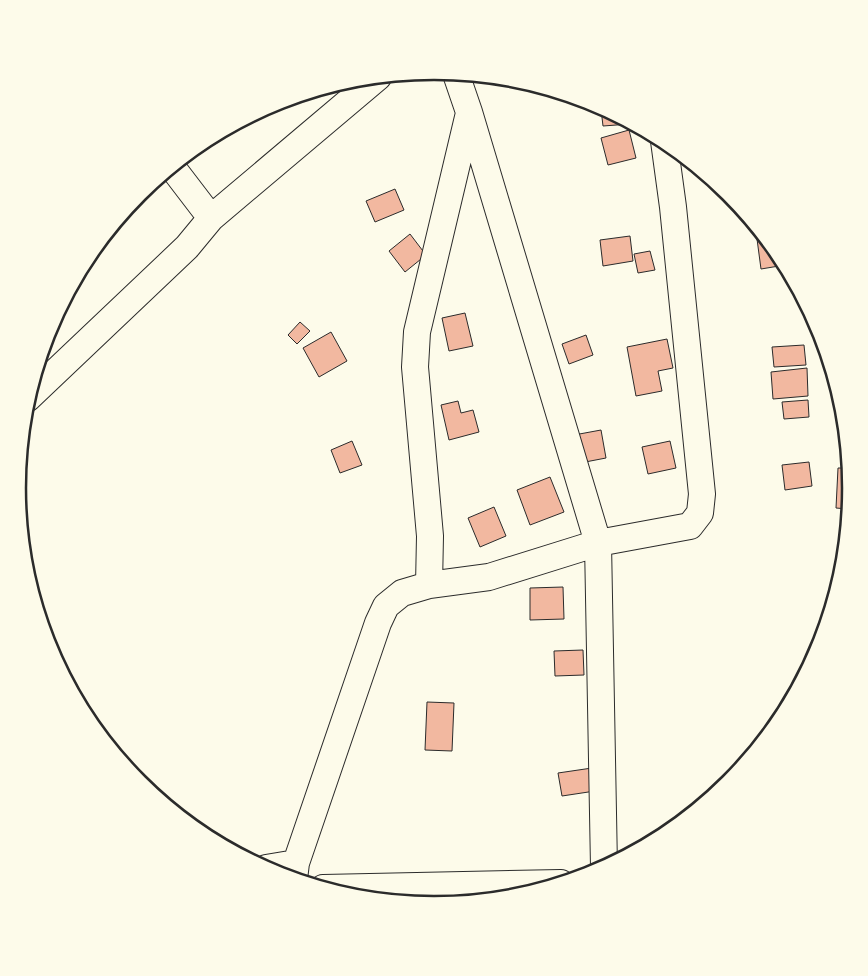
<svg xmlns="http://www.w3.org/2000/svg" width="868" height="976" viewBox="0 0 868 976" font-family="'Titillium Web',sans-serif">
<rect width="100%" height="100%" fill="#fdfbea"/>
<!-- building -->
<path fill="#f2b8a0" stroke="#2b2b2b" d="M601,109H604L630,123V124L603,126Z
M629,130L636,158L608,165L601,138Z
M395,189L404,210L375,222L366,201Z
M410,234L426,255L405,272L389,251Z
M630,236L633,261L603,266L600,240Z
M765,238L780,257L785,265L761,269L757,239Z
M650,251L655,270L638,273L634,254Z
M465,313L473,346L449,351L442,318Z
M300,322L310,331L297,344L288,335Z
M331,332L347,361L319,377L303,348Z
M586,335L593,355L569,364L562,344Z
M667,339L673,368L658,371L662,391L636,396L627,347Z
M804,345L806,365L774,367L772,347Z
M807,368L808,396L773,399L771,372Z
M808,400L809,417L784,419L782,402Z
M458,401L461,413L473,410L479,432L449,440L441,405Z
M601,430L606,458L580,463L574,435Z
M352,441L362,465L340,473L331,450Z
M670,441L676,468L648,474L642,447Z
M809,462L812,486L785,490L782,465Z
M838,468H849L850,488L848,509L836,508Z
M550,477L564,512L530,525L517,490Z
M494,507L506,536L480,547L468,518Z
M563,587L564,619L530,620V588Z
M583,650L584,675L555,676L554,651Z
M427,702L454,703L452,751L425,750Z
M592,768L595,791L562,796L558,773Z"/>
<g fill="none" stroke-linecap="round" stroke-linejoin="round">
<!-- minor casing -->
<g stroke="#2b2b2b" stroke-width="28">
<path id="minor" d="M456,74L469,112L598,543L604,867
M211,218L378,77
M28,398L187,247L211,218L172,167
M429,585L430,536L415,367L417,332L469,113
M266,868L296,863
M294,879L296,863L378,623L386,606L402,593L429,585L489,577L598,543L690,526L700,513L702,494L673,207L664,141
M323,888L561,883"/>
</g>
<!-- minor -->
<use href="#minor" stroke="#fdfbea" stroke-width="26"/>
</g>
<!-- crop -->
<path d="M0 0H868V976H0ZM26 488a408 408 0 1 1 816 0a408 408 0 1 1-816 0Z" fill="#fdfbea" fill-rule="evenodd"/>
<path fill="none" stroke="#2b2b2b" stroke-width="2.5" d="M26 488a408 408 0 1 1 816 0a408 408 0 1 1-816 0Z"/>
</svg>
